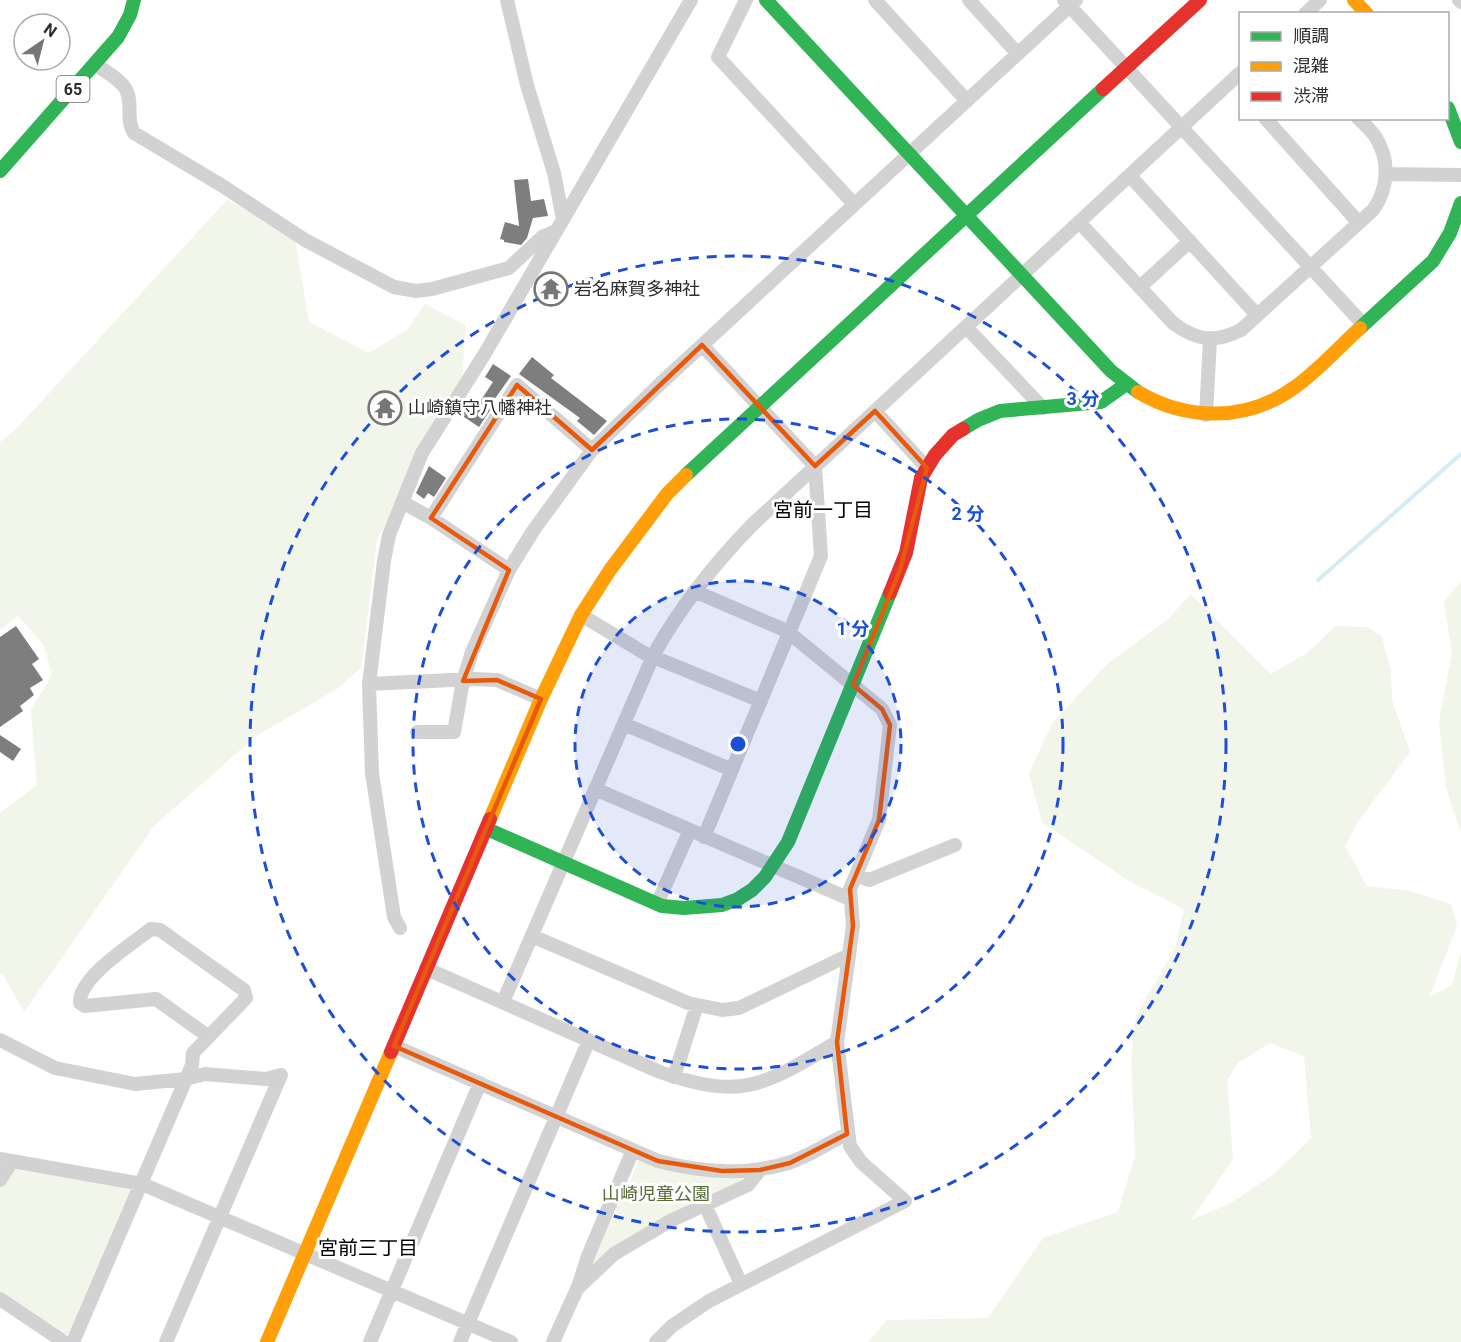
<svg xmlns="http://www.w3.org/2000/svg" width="1461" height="1342" viewBox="0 0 1461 1342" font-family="Roboto,'Noto Sans JP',sans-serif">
<rect width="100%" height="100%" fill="#fff"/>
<!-- green -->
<path fill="#f1f5ea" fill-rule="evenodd" d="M227,200L294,233L309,322L369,353L407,330L425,304L465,325L462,390L377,539L361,668L337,689L256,736L154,826L24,1012L4,976L0,974V813L37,785L31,710L52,675L44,645L18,616L0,630V442L15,430Z
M1461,581V833L1446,788L1439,721L1452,654L1444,602Z
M1191,594L1271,674L1307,653L1336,626L1368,627L1382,637L1391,671L1392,700L1410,752L1359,820L1345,846L1367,886L1410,891L1451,904L1457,926L1429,997L1452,985L1461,951V1342H868L887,1320L988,1318L1043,1238L1118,1212L1135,1156L1131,1054L1136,1015L1175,949L1184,909L1129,881L1042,822L1029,774L1051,725L1107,664L1167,620ZM1270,1043L1304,1056L1311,1138L1274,1174L1229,1204L1191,1220L1233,1159L1227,1080L1238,1063Z
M640,1159L700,1177L743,1178L744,1182L599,1263H592Z
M13,1168L128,1186L133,1191L70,1333L60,1337L0,1296V1189Z"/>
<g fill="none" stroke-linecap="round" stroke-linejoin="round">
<!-- stream -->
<path stroke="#d6ebf3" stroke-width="4" d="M1318,580L1461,454"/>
</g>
<!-- building -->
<path fill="#7e7e7e" d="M528,179L531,201L544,199L548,216L533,218L527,238L521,245L504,242V240L500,239L505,222L519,226L514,180Z
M532,357L554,375L551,378L607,421L594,435L577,421L580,418L519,374Z
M493,364L511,376L491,404L493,406L479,427L458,413L467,400L477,406L493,382L485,377Z
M429,466L446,478L434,497L428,493L424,499L416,493Z
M16,626L39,659L32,664L43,680L30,688L34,695L20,706L23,711L0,727V637Z
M0,735L21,749L13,761L0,752Z"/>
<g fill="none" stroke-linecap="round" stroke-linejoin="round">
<!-- street -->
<path stroke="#d2d2d2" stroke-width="14" d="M507,0L527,85L554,173L563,219
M746,0L718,57L854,204
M875,0L967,101
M969,0L1018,54
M1064,0L1363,324
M1459,0L1461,2
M1305,14L1320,0
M95,64C104,71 119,78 125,88C134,101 125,120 134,133L221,185L305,240L394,287L416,291L432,289L509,268L542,237L554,232
M1265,118L1359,223
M1386,174L1461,175
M1130,176L1257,315
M1079,222L1173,323C1197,341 1215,343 1241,330L1373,210C1389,188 1390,159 1375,136C1371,130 1364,124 1358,118
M1140,287L1190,241
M966,327L1043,408
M702,345L815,466L821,556L704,837
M875,411L927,468
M1206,415L1210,340
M402,502L431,518L509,570
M431,518L517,385L592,450
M581,615L646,654L761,701
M369,684L384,561L389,535L422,453L484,355L691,0
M624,724L732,770
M417,732H454L463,681L472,652L509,570L533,531L592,450L660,384L1076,0
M595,789L850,899
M856,875L869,880L955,845
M657,904L690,830
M400,928L394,917L372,773L369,684L473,679L497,680L541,699
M532,936L688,1003L722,1010L739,1008L849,955
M427,969L660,1072C743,1101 765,1085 837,1042
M503,1002L654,654C681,606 714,564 752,525L1240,73
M0,1040L55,1068L135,1084L186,1079L205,1074L266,1079L281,1075L166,1342
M394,1046L658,1161C700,1172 746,1176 788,1163C808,1157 828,1143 847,1134
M674,1077L697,1005
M0,1159L142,1184L511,1342
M0,1180L12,1161
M705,1205L741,1284
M578,1287L588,1256L633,1150
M0,1299L64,1342
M73,1342L192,1065L193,1053L246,998L244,990L160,930L151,929C133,943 78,978 80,1003L85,1006L156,999L209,1037
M370,1342L480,1083
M460,1342L589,1040
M553,1342L577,1289L614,1254L670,1221L748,1185L760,1170
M656,1342L672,1326L709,1301L905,1201L861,1162L850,1146L837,1042L853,926L850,889L879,820L890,725L882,709L787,631L694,591"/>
<!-- fast -->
<path stroke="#30b455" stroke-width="14" d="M766,0L1111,371L1138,392
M1448,108L1461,142
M0,171L118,37L130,15L134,0
M1360,328L1433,261L1450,233L1461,203
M963,429L978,420L1000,411L1101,402L1125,385
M686,475L1103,89
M487,829L662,906L684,908L722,905L738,899L752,890L765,877L788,842L890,593"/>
<!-- slow -->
<path stroke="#ff9f0a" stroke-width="14" d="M1354,0L1367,14
M1138,392C1187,421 1247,422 1295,387C1319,370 1339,347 1360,328
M490,819L541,699L581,615L610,570L667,494L686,475
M267,1342L391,1052"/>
<!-- jam -->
<path stroke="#e5322d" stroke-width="14" d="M1103,89L1200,0
M890,593L906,553L921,478L935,455L953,435L963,429
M391,1052L490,819"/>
</g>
<!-- marked area -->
<path fill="none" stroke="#e8590c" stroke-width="4.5" stroke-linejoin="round" d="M702,345L815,466L875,411L927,468L900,570L853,685L882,709L890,725L879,820L850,889L853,926L837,1042L847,1134L790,1163L760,1170L722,1171L658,1161L394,1046L541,699L497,680L463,681L509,570L431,518L517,385L592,450Z"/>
<!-- distance rings -->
<circle cx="738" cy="744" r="163" fill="#1d4ed8" fill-opacity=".12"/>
<g fill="none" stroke="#1d4ed8" stroke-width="3" stroke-dasharray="10 8">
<circle cx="738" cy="744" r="163"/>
<circle cx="738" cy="744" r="325"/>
<circle cx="738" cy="744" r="488"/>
</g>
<!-- icons -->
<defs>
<g id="temple-ring" transform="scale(1.725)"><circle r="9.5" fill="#fff" stroke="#767676" stroke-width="1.5"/><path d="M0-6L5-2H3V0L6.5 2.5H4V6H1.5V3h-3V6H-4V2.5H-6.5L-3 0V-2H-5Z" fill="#767676"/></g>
</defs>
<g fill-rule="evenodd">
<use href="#temple-ring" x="551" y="289"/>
<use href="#temple-ring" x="385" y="408"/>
</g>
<g text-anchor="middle" stroke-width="6" stroke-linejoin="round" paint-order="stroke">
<!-- shield labels -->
<rect fill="#fff" stroke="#6c6c6c" stroke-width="1.5" x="56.5" y="76" width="33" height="26" rx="4.5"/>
<g font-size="16" font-weight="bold" fill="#2d2d2d">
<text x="73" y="95">65</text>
</g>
<!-- poi labels -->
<g font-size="18" fill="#2d2d2d" stroke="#fff" text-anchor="start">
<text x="574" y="295">岩名麻賀多神社</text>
<text x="408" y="414">山崎鎮守八幡神社</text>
</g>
<!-- park labels -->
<g font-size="18" fill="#576c37" stroke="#fff">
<text x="656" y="1200">山崎児童公園</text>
</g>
<!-- neighbourhood labels -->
<g font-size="20" fill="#000" stroke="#fff">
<text x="823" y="517">宮前一丁目</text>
<text x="368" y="1255">宮前三丁目</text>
</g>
</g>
<circle cx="738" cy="744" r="9" fill="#1d4ed8" stroke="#fff" stroke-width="3"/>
<g font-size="18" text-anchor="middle" font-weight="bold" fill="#1d4ed8" stroke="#fff" stroke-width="6" stroke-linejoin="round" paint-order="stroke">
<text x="1083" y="405">3 分</text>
<text x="968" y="520">2 分</text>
<text x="853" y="635">1 分</text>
</g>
<!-- legend -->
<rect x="1239" y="12" width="210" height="108" fill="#ffffff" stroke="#ababab" stroke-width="1.5"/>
<rect x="1251" y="32" width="30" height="9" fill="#30b455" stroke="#ababab" stroke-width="1.5"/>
<text x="1293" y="42" font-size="18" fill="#2d2d2d">順調</text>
<rect x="1251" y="62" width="30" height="9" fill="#ff9f0a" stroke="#ababab" stroke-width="1.5"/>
<text x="1293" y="72" font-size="18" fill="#2d2d2d">混雑</text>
<rect x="1251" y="92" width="30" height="9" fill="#e5322d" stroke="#ababab" stroke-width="1.5"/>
<text x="1293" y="102" font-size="18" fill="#2d2d2d">渋滞</text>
<!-- north arrow -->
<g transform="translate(42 42) rotate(35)"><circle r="28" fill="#ffffff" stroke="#ababab" stroke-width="1.5"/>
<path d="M0-4.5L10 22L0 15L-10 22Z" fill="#767676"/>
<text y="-9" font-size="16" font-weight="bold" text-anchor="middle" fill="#2d2d2d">N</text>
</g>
</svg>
